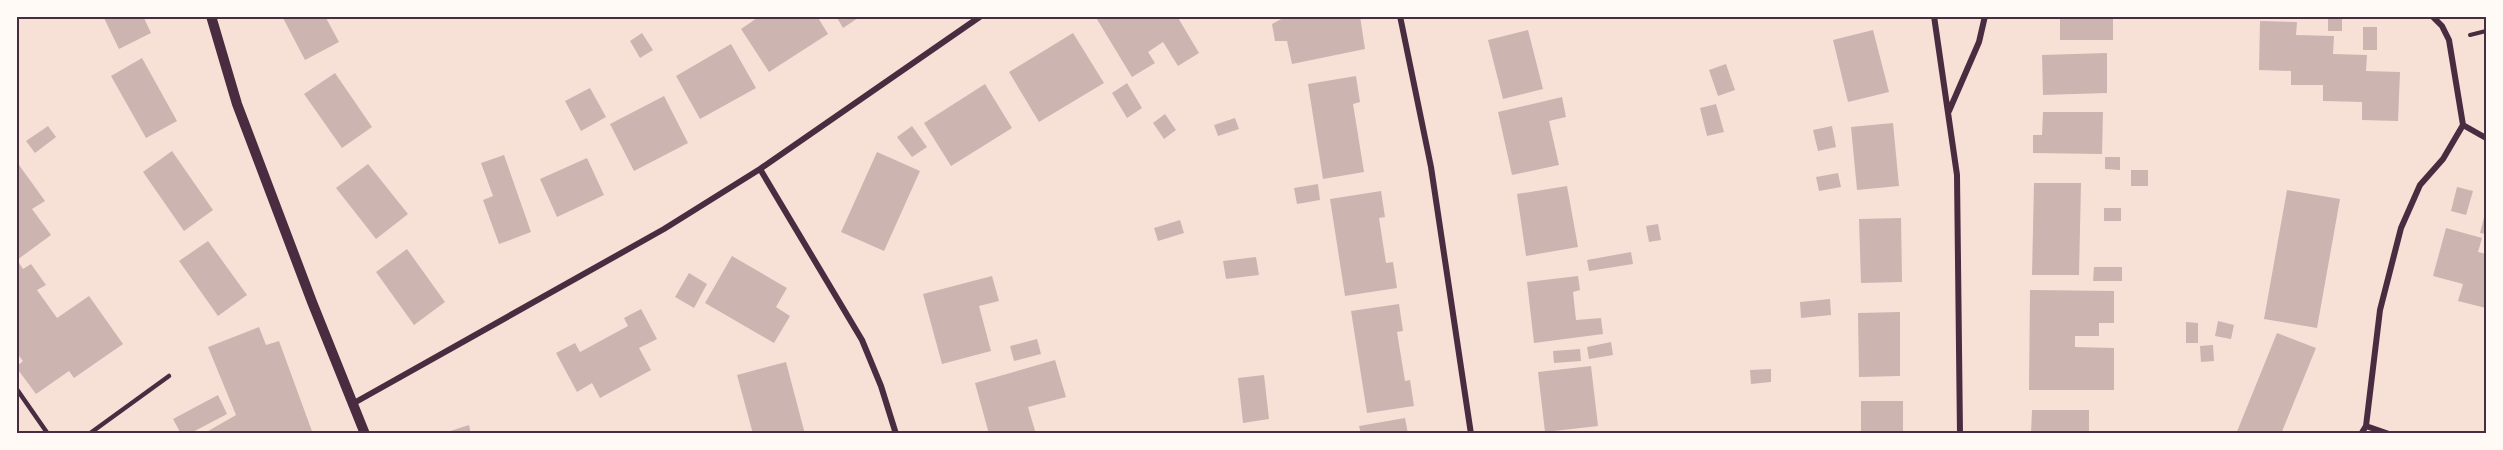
<svg xmlns="http://www.w3.org/2000/svg" width="2503" height="450" viewBox="0 0 2503 450" font-family="Inter,sans-serif">
<rect width="100%" height="100%" fill="#f7e1d7"/>
<!-- building -->
<path fill="#ccb4b1" d="M103,16H143L151,33L119,49Z
M282,16H325L339,42L305,60Z
M760,16H817L828,34L769,72L741,29Z
M836,16H861L843,28Z
M1095,16H1177L1199,53L1178,66L1163,42L1148,52L1155,63L1132,77Z
M1287,16H1360L1365,49L1292,64L1287,41H1275L1272,24Z
M2060,16H2113V40H2060Z
M2328,16H2342V31H2328Z
M2260,21L2297,22L2296,35L2334,36L2333,54L2367,55L2366,71L2400,72L2398,121L2362,120V102L2323,101V85H2291V71L2259,70Z
M2363,27H2377V50H2363Z
M1528,30L1543,89L1503,99L1488,40Z
M1873,30L1889,92L1848,102L1833,40Z
M642,33L653,50L640,58L630,41Z
M1073,33L1104,83L1039,122L1009,72Z
M731,44L756,88L700,119L676,76Z
M2107,53V93L2043,95L2042,55Z
M142,58L177,121L146,138L111,76Z
M1726,64L1735,90L1718,96L1709,70Z
M335,73L372,127L342,148L304,94Z
M1356,76L1360,102L1353,104L1364,172L1323,179L1308,84Z
M1127,83L1142,108L1127,118L1112,93Z
M985,84L1012,128L951,166L924,123Z
M590,88L606,117L581,131L565,101Z
M664,96L688,143L634,171L610,124Z
M1562,97L1566,117L1549,121L1559,165L1512,175L1498,112Z
M1716,104L1724,132L1707,136L1700,108Z
M2043,112H2103L2102,154L2033,153V135H2042Z
M1165,114L1176,130L1164,139L1153,123Z
M1235,118L1239,129L1218,136L1214,125Z
M1893,123L1899,186L1857,190L1851,127Z
M48,126L56,137L35,153L26,141Z
M912,126L927,147L912,157L897,137Z
M1832,126L1836,147L1818,151L1813,130Z
M172,151L213,210L184,231L143,172Z
M877,152L920,171L884,251L841,232Z
M504,155L531,232L499,244L483,200L493,196L481,163Z
M2105,157H2120V170L2105,169Z
M587,158L604,195L557,217L540,179Z
M368,164L408,214L376,239L336,188Z
M19,165L45,201L32,209L51,235L17,260L23,269L31,264L46,285L37,290L57,318L89,296L123,344L74,378L69,371L36,394L16,367L23,361L16,352V167Z
M2131,170H2148V186H2131Z
M1838,173L1841,187L1819,191L1816,177Z
M2034,183H2081L2079,275H2032Z
M1318,184L1320,200L1297,204L1294,188Z
M1567,186L1578,247L1526,256L1517,194Z
M2457,187L2473,191L2466,215L2451,211Z
M2287,190L2340,199L2317,328L2264,319Z
M1381,191L1385,217L1379,218L1386,263L1393,262L1397,288L1345,296L1330,199Z
M2104,208H2121V221H2104Z
M2486,209V234L2480,233Z
M1901,218L1902,282L1861,283L1859,219Z
M1180,220L1184,233L1158,241L1154,228Z
M1658,224L1661,240L1649,242L1646,226Z
M2446,228L2482,238L2478,252L2486,254V308L2458,301L2463,284L2433,276Z
M208,241L247,295L218,316L179,261Z
M407,249L445,302L414,325L376,272Z
M1631,252L1633,264L1589,271L1587,260Z
M732,256L787,288L776,307L790,316L774,343L705,303Z
M1256,257L1259,275L1226,279L1223,261Z
M2094,267H2122V281H2093Z
M689,273L707,284L694,308L675,297Z
M992,276L999,301L979,306L991,351L942,364L923,294Z
M1578,276L1580,290L1573,292L1576,320L1601,318L1603,334L1534,343L1527,282Z
M2030,290L2114,291V323H2099V336H2075V347L2114,348V390H2029Z
M1830,299L1831,315L1801,318L1800,302Z
M1399,304L1403,331L1397,332L1405,381L1410,380L1414,406L1367,413L1351,311Z
M641,309L657,339L639,348L651,370L600,398L592,383L577,392L556,353L575,343L580,352L628,326L624,318Z
M1900,312V376L1859,377L1858,313Z
M2218,321L2234,325L2231,339L2215,336Z
M2186,322L2198,323V343H2186Z
M259,327L266,345L279,341L313,434H203L236,415L208,347Z
M2277,333L2316,348L2281,434H2236Z
M1037,339L1041,354L1014,361L1010,346Z
M1611,342L1613,355L1589,359L1587,347Z
M2213,345L2214,361L2201,362L2200,346Z
M1580,349L1581,361L1554,363L1553,351Z
M1055,360L1066,397L1028,407L1036,434H989L975,383Z
M786,362L805,434H753L737,375Z
M1591,366L1598,426L1545,432L1538,372Z
M1771,369V382L1751,384L1750,370Z
M1264,375L1269,419L1243,423L1238,378Z
M218,395L227,414L189,434H181L173,419Z
M1861,401H1903V434H1861Z
M2032,410H2089V432L2031,434Z
M1405,418L1408,434H1361L1359,426Z
M469,425L471,434H444V433Z"/>
<g fill="none" stroke-linecap="round" stroke-linejoin="round">
<!-- path -->
<path stroke="#4a2c40" stroke-width="4" d="M2470,35L2486,31"/>
<!-- service -->
<path stroke="#4a2c40" stroke-width="4.5" d="M16,388L48,434
M89,434L169,376"/>
<!-- minor -->
<path stroke="#4a2c40" stroke-width="6" d="M1400,16L1431,167L1471,434
M1934,16L1957,175L1960,434
M2432,16L2442,26L2449,40L2463,125L2486,138
M1949,111L1979,42L1985,16
M760,169L862,340L881,386L896,434
M354,403L664,229L760,169L981,16
M2366,426L2389,434
M2361,434L2366,426L2380,310L2401,228L2420,185L2443,159L2463,125"/>
<!-- tertiary -->
<path stroke="#4a2c40" stroke-width="10" d="M211,16L237,104L312,302L365,434"/>
</g>
<!-- border -->
<rect width="2503" height="450" fill="none" stroke="#fffaf5" stroke-width="36"/>
<rect x="18" y="18" width="2467" height="414" fill="none" stroke="#4a2c40" stroke-width="2"/>
</svg>
